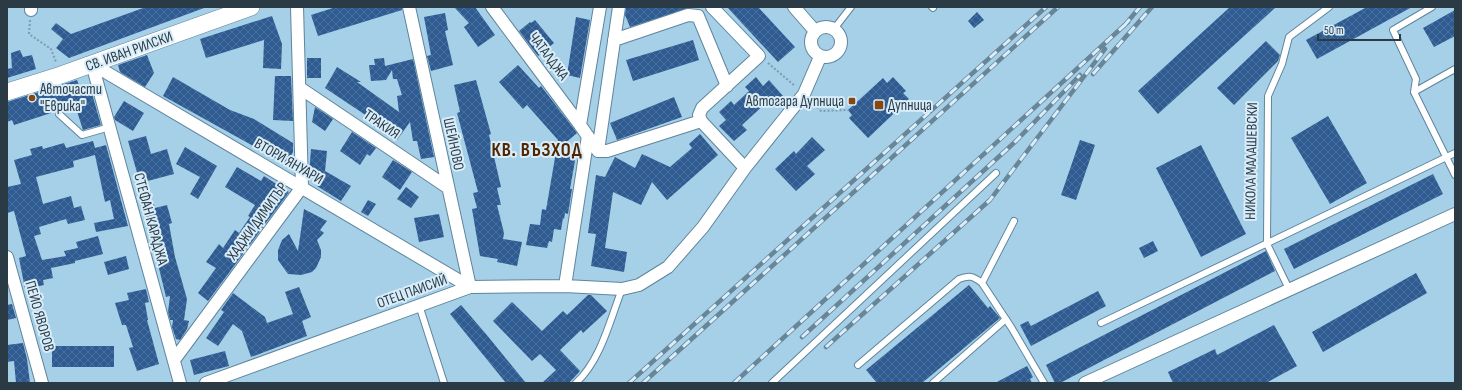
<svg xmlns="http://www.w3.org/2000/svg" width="1462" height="390" viewBox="0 0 1462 390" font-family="'Sofia Sans Condensed',sans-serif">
<defs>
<pattern id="building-cross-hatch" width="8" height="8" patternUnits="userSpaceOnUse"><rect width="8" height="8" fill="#2e5b91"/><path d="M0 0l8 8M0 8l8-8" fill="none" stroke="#4b709c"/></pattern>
</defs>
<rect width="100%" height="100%" fill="#a6cfe8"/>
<!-- building -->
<path fill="url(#building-cross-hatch)" d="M146,7L204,8L69,58L56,48L63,39L51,29L56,23L71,34Z
M336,7H402V10L318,36L311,15Z
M454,7H475L495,35L478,47L464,27L469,23Z
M630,7H689V8L630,27L625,15L626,8Z
M727,7H758L795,47L778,62Z
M1230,7H1276L1158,114L1138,91Z
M1367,7H1412L1317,59L1306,40Z
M1455,10V36L1434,47L1423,28Z
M977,12L984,20L974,28L968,21Z
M445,13L448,30L445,31L453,65L431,71L427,56L431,55L424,17Z
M272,16L282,44L281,69L263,68L264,40L206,58L200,39Z
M576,17L590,20L580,78L567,75Z
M535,20L554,43L538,56L519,31L530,22L531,23Z
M693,40L699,60L633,81L626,60Z
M1266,41L1280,55L1278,61L1234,105L1217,88Z
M20,50L23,57L32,55L36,69L7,78V69L12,68L11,53Z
M147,55L154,73L145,87L120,72L118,65Z
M307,58H321V78H307Z
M384,58L385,66L413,59L434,157L421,159L417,141H413L410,122L397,140L370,119V118L325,88L337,67L361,82H357L399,112L397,96L402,95L397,79H393L392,70L386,80L371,81L369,65H375L374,59Z
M518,65L539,88L541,86L577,133L556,151L558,140L527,105L523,109L499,82Z
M275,76H291L293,121L273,120Z
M173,77L230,110L254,119L293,143V152L286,164L163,96Z
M756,77L763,86L769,80L783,96L771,107L767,102L742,125L747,130L734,141L719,126L726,120L719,112L731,101L734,105L749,91L745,87Z
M893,77L906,91L903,93L909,99L868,138L849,118L852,115L848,110L883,78L887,83Z
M77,80L82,93L91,90L101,125L83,130L74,102L50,110L51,113L14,125L12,120L7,122V102Z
M476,80L491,134L489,135L501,187L497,188L501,205H497L504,233L503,239L522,242L517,266L497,262L498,259L480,256L472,209L477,208L473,193L478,192L457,113L460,112L454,85Z
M674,97L682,117L617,140L610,123Z
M124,101L144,113L133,131L115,120L114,117Z
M315,107L333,119L325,131L312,122Z
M1328,116L1367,183L1330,204L1291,138Z
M352,132L376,148L370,156L367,154L360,165L340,151Z
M700,134L718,155L667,200L652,182L641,205L613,192L605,248L627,252L624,272L591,266L596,234L588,233L596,175L605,177L615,157L635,168L642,154L670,167L692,148L689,144Z
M146,136L151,154L167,149L174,174L140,183L128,141Z
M812,137L825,150L807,166L815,174L796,191L775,169L794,151L796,154Z
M1080,140L1095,145L1076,200L1061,195Z
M93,141L95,148L106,145L128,226L96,232L94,223L114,219L110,200L105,202L95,155L73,161L74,167L36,177L43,204L71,196L74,208L81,206L85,220L68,224L66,219L39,227L41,234L34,236L42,260L66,256L64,251L78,248L76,242L98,236L103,254L75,261V263L51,268L53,278L43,280L44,285L25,289L19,258L26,256L14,211L7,213V187L21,184L14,160L32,155L30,149L42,146L43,149L64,143L66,148Z
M1201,145L1246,234L1201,257L1156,168Z
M185,147L217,166L198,199L190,194L200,177L176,164Z
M311,149L327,151L325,171L351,186L341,201L317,186L320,181L309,174Z
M556,152L576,155L570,189H572L568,214L565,213L564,219L563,218L561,230L554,229L552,242L549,241L547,248L526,245L530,224L540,225L542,209L546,210Z
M393,160L412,172L400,190L382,177Z
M237,167L261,181L264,176L289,192L208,301L198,293L216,268L206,262L219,244L223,248L235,230L239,233L250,217L248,216L255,205L225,187Z
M1433,174L1443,194L1294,269L1284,249Z
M406,187L419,197L411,208L397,199Z
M368,200L376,204L368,216L361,212Z
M154,204L155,208L167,205L172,223L169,224L175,257L187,299L184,320L189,321L187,329L180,340L176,339L172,327L173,320H170L168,312L170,296L166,297L144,207Z
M304,209L327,221L320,230L324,233L317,240L321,250V257L316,268L312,272L301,275L288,274L278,260V250L282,240L289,234L298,251Z
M439,214L444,237L419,242L414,218Z
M1153,241L1158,251L1144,258L1139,248Z
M1266,251L1275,271L1060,383H1055L1046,365Z
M126,256L129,269L108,275L104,262Z
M1416,273L1427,293L1323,352L1312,332Z
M969,285L988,308L990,306L1000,318L922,383H877L866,370Z
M299,287L311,317L302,321L307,336L251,357L242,331L233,324L218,346L206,338L224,312L221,310L233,293L265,317L267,323L293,314L285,292Z
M146,289L149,302L145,303L148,320H147L159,364L137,371L129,348L133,347L126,325H122L115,303L129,300L127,293Z
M1098,291L1106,306L1031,346L1020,325L1028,321L1031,326Z
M588,295H591L607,311L583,333L581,330L560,350L580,371L569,383H542L556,370L540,354L532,361L493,321L512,302L542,331L563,311L567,315Z
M12,304L16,318L7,320V305Z
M461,305L486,334L526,383H506L450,314Z
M1274,325L1297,366L1266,383H1173L1168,372L1215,349L1217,355Z
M23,343L27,359L30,383H16L14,361L7,362V345Z
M52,346H114V367H52Z
M225,351L229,366L194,375L190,360Z
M1027,366L1033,377L1030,379L1032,383H995Z"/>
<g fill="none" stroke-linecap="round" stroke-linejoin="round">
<!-- lane casing -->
<g stroke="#5e859c" stroke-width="8">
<path id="lane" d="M932,7L933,8
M834,29L851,7
M1455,69L1414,92L1455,175
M1414,92L1416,79L1393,30L1432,7
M59,114L82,135L110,127
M982,283L1014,221
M1290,291L1267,244L1268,96L1282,64L1289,37L1329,7
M419,305L444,383
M1101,323L1455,153
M858,365L959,279C969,275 973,276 982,283L1011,327L1044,383
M576,383C601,360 610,320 622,289
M772,383L996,173
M933,383L1006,319"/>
</g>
<!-- street casing -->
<g stroke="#5e859c" stroke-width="14">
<path id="street" d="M409,7L470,287
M492,7L580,125
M712,7L759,56L702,108L699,115L701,121L745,168
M794,7L815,31
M31,10V7
M811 42a15 15 0 1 1 30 0a15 15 0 1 1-30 0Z
M614,40L688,15L698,16L727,86
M92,64L470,287
M92,64L180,383
M300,88L447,187
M598,151L580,125L600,7
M598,151L619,7
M598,151H607L701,121
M7,257L42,383
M565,286L588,136
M174,360L302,187L297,7
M206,383L470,287L565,286L622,289L639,285L668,267L703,227L745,168L804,94L820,57
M1085,383L1455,214"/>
</g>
<!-- secondary casing -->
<g stroke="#5e859c" stroke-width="18">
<path id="secondary" d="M7,92L61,75L251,7"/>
</g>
<!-- path -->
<path stroke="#7b9baf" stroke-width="2" stroke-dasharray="2 2" stroke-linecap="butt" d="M30,20L29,34L51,49L56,62
M768,63L795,86
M812,101L821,111L848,110"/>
<!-- lane -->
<use href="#lane" stroke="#fff" stroke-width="6"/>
<!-- street -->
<use href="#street" stroke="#fff" stroke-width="12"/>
<!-- secondary -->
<use href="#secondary" stroke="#fff" stroke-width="17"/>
<!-- rail casing -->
<g stroke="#698698" stroke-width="4.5">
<path id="rail" d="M1124,26L1140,7
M1093,74L1152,7
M802,337L1016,141L1080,75
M826,347L990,200L1105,49
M629,383L1046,7
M643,383L1058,7
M734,383L1128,22"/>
</g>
<!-- rail -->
<use href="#rail" stroke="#d8edf9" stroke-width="3" stroke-dasharray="9" stroke-linecap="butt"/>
</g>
<!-- markers -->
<g fill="#884711" stroke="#d8edf9" stroke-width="1.5">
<circle cx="32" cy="98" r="4"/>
<rect x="848" y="97" width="8" height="8" rx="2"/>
<rect x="874" y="100" width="10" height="10" rx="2"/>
</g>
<g text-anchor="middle" stroke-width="4" stroke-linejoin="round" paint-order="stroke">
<!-- street labels -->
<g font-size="15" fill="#2a3b45" stroke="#d8edf9">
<text transform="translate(129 51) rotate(-20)" y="5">СВ. ИВАН РИЛСКИ</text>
<text transform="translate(549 56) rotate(53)" y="5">ЧАТАЛДЖА</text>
<text transform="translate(382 124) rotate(34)" y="5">ТРАКИЯ</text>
<text transform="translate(454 144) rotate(78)" y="5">ШЕЙНОВО</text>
<text transform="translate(289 161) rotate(30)" y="5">ВТОРИ ЯНУАРИ</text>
<text transform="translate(1251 161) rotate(-89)" y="5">НИКОЛА МАЛАШЕВСКИ</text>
<text transform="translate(151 219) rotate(75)" y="5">СТЕФАН КАРАДЖА</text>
<text transform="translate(257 221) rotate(-54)" y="5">ХАДЖИ ДИМИТЪР</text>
<text transform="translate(412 291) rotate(-20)" y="5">ОТЕЦ ПАИСИЙ</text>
<text transform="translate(40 316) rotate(74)" y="5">ПЕЙО ЯВОРОВ</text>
</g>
<!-- poi labels -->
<g font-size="15" fill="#2a3b45" stroke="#d8edf9" text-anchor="start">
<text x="40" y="94">Авточасти<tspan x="40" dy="17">"Еврика"</tspan></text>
<text x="844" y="106" text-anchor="end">Автогара Дупница</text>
<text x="888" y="110">Дупница</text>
</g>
<!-- district labels -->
<g font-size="19" font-weight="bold" letter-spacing="1" fill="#512500" stroke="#d8edf9">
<text x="537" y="156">КВ. ВЪЗХОД</text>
</g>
</g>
<!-- border -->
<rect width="1462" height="390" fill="none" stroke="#2a3b45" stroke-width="16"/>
<!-- scale -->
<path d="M1318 34v6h82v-6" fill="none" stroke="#2a3b45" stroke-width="2"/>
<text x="1324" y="34" font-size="12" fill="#2a3b45" stroke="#d8edf9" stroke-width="3" paint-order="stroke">50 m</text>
</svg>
